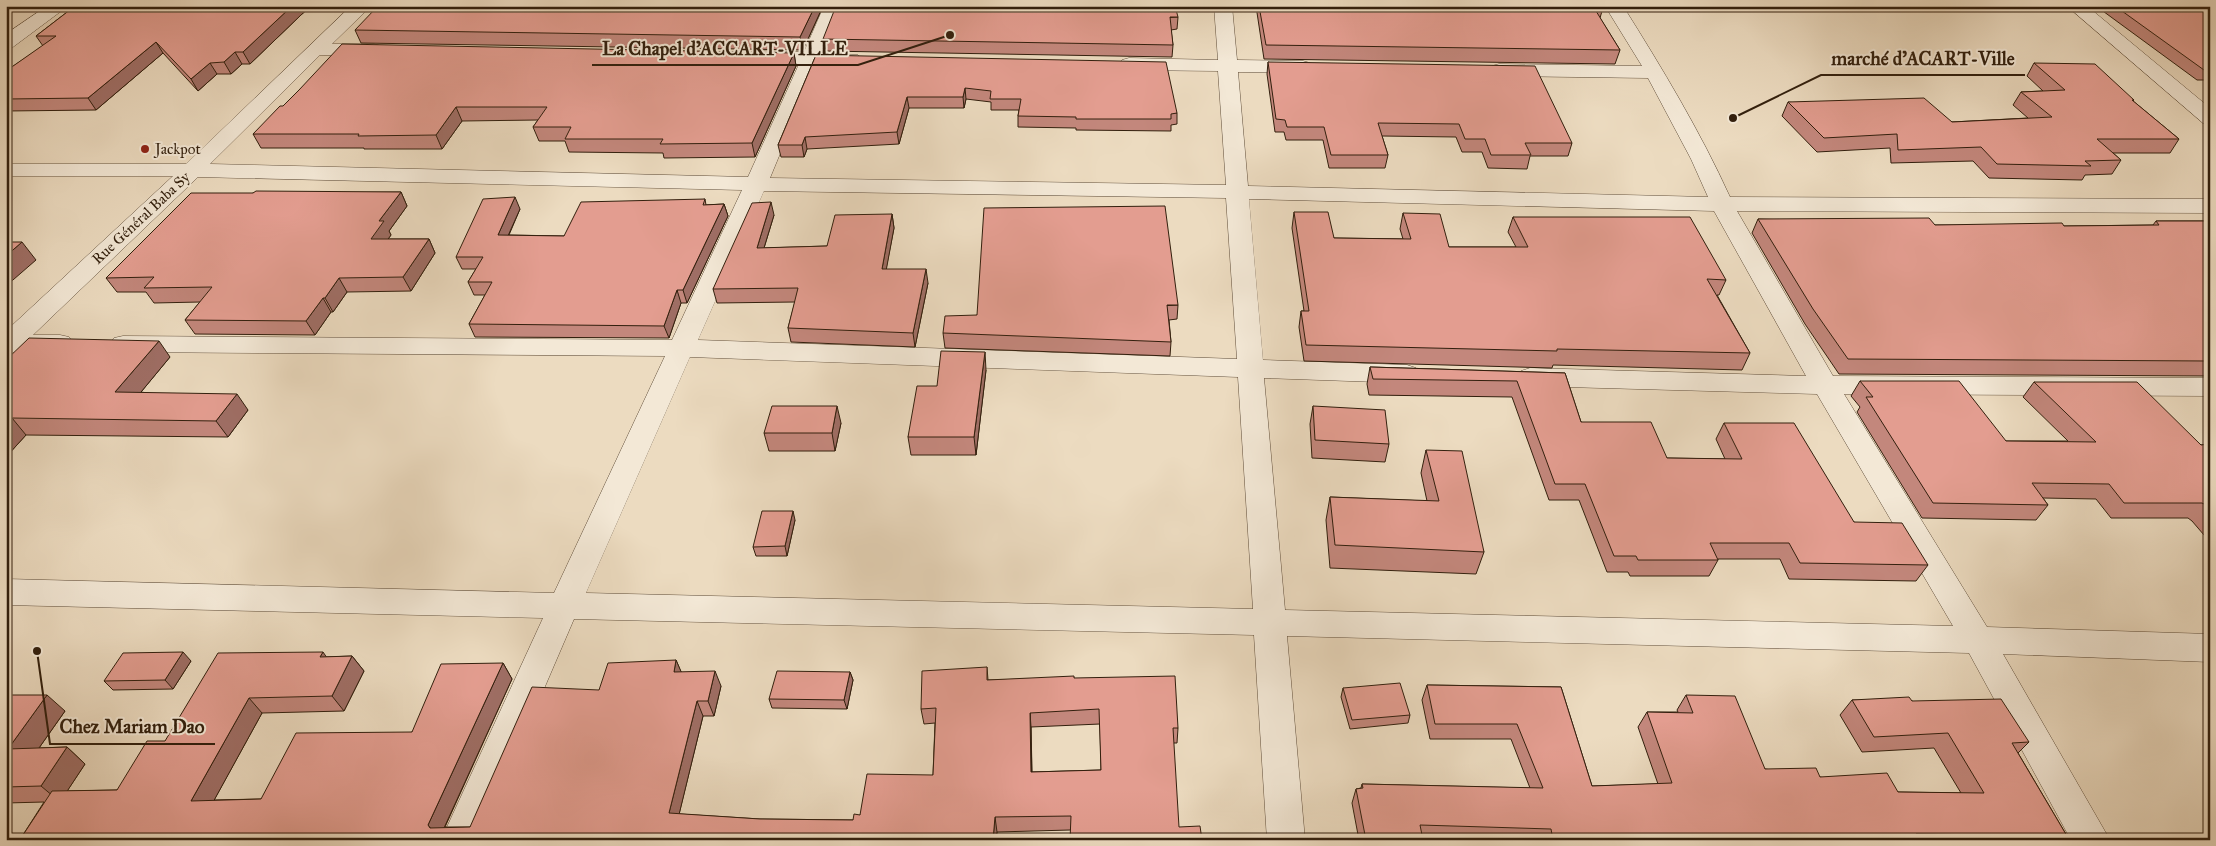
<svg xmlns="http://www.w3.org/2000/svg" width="2216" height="846" viewBox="0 0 2216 846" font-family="'IM FELL Great Primer',serif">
<rect width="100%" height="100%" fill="#ecdbc0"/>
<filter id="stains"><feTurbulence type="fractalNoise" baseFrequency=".004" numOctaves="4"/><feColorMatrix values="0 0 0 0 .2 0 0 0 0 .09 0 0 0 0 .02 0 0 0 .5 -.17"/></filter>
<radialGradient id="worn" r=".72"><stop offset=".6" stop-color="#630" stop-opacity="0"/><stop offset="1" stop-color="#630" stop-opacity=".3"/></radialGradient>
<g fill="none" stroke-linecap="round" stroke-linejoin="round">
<!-- minor casing -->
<g stroke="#604e3a" stroke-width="1">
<path id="minor" d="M47,6H68L13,47L6,49V34Z
M351,6H371L332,44H374L381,46L383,50L381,54L374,56L320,55L210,164L748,177L799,64L757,63L750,61L748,57L750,53L757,51L804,52L824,6H842L822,53L858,55L860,59L858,63L817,64L770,178L1226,185L1218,71L1129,70L1122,68L1119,64L1122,60L1129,58L1218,60L1214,6H1232L1237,60L1303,61L1310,63L1313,67L1310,71L1303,73L1238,72L1248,186L1708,197L1691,159L1648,78L1499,76L1492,74L1489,70L1492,66L1499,64L1642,66L1605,6H1623C1662,68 1700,131 1730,197L2210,199V213L1737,211L1833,376L2210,378V396L1844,394L1987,627L2210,634V662L2003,654L2110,840H2071L1969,653L1287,636L1305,840H1267L1254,635L574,619L479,840H441L543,618L6,605V579L554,593L665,356L123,352L114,350L110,344L114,338L123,336L672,340L742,190L198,177L33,335H60L69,337L73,343L69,349C48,354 27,349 6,354V331L173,176H6V164H186ZM764,191L1226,198L1237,359L698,340ZM1249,199L1714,211L1806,376L1530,368L1521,371L1517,377L1521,383L1530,386L1817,394L1953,626L1285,610L1264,378L1407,383L1416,380L1420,374L1416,368L1407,365L1263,360ZM690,357L1238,377L1253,609L586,593Z
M2067,6H2087L2210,108V125L2203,123Z"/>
</g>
<!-- minor -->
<use href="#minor" fill="#f3e8d6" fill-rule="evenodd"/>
</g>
<!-- wall -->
<path fill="#c3877c" stroke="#321f0d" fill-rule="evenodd" d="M75,6H311L301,15L250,64H242L231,74H217L198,91L163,53L96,110L6,111V71L43,46L36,36Z
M393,6H823L803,50L361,43L355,30Z
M1256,6H1599L1602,11L1600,18L1620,50L1615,64L1264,59Z
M2096,6H2210V81L2209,80H2197Z
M1178,17L1177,29L1171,30L1173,45L1172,57L825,51L823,39Z
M794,53L796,66L755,157L664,158L663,153L569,152L565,141H539L533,127L538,120L462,121L442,149H364V148H261L253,134Z
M816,55L1177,113V124L1171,125V131L1076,130V128L1018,127V116L1019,110H991V102L966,99L964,108H909L899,144L807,149L804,157H781L778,145Z
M1268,62L1572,143L1568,156H1530L1527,169L1488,168L1482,152H1462L1456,137L1382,136L1388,155L1385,168H1329L1323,140H1286L1284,132H1275L1267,74Z
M2034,63L2134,100L2133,101L2179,139L2170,153H2113L2121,160L2112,174L2085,175L2082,180L1989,178L1973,161L1891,163L1890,148L1817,152L1782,116L1788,102L1952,122L2028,118L2013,105L2021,92L2043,91L2027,76Z
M401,192L407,206L389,231L391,235L388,239H429L435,253L411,291L347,292L333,312H331L315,335L195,334L185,320L200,302L154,303L146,292H117L106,278L253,193Z
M705,199L706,205L724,204L728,216L687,303H681L669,338L475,337L469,324L485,295H474L468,282L476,269H462L456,257L520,209L509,235L564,236Z
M1294,212L1334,238L1403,239L1400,229L1403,213L1449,247H1516L1508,232L1513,217L1726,280L1719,295H1717L1750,353L1742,370L1553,365L1552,368L1304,361L1299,327L1301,311H1304L1292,228Z
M892,214L894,228L886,269L928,283L915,347L791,342L788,328L795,302L717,303L713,289L774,215L764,248L827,246Z
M1758,219L1935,225L2064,226L2153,225L2156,221H2210V376L1839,374L1805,324L1752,233Z
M1178,305L1177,319L1169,320L1171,342L1170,356L945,348L943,333L977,315Z
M170,357L141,392L248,410L228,437L26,435L6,457V360Z
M1370,367L1565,373L1581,422L1667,458L1725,459L1716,439L1724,423L1854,522L1928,565L1916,581L1789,579L1780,559H1718V560L1709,576H1630L1628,572H1607L1579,500H1549L1512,397L1369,395L1367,384Z
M986,370L976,455H911L908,437L937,386Z
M1860,381L2006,441H2068L2023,397L2034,382L2201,445L2210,444V542L2192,521L2188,518H2111L2096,499L2043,498L2048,505L2036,520L1922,518L1857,412L1860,407L1851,396Z
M1313,406L1389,444L1385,462L1312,458L1310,424Z
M841,423L835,451H769L764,433Z
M1426,450L1484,552L1476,574L1330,568L1326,520L1330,497L1427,501L1421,473Z
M795,520L787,556H756L753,547Z
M352,656L364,671L344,711L262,713L214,800L261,799L412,732L503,663L512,679L445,827H470L599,690L676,660L681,672L721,686L714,716H703L679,814L760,819L853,820L860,815L933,775L935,723L924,724L921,709L987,667L988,680L1074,678L1178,728L1177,743H1174L1070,830L997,832L996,840H23L21,838L44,802L6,803V695L65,711L39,748L67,747L85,764L67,791L117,790L165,741L326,657ZM1100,724L1101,770L1032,772L1031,727Z
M191,661L173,689L113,690L104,681Z
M850,672L853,680L847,709L772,708L769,699Z
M1427,685L1561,687L1592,786L1658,784L1638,727L1647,712H1678L1677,710L1686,695L1765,769L1820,777L1898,792L1961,793L1934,748L1862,752L1840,715L1852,700L1912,701L2029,742L2018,753L2067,836L2063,840H1359L1352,803L1356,789L1361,788L1362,784L1530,788L1511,739H1430L1422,700Z
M1343,688L1410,715L1408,723L1350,729L1341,697Z"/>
<!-- shaded-wall -->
<path fill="#9f6e65" stroke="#321f0d" d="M292,6H311L301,15L250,64L243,52Z
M815,6H823L803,50L800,37Z
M156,42L163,53L96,110L88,98Z
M235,52L242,64L231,74L224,62Z
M794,53L796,66L755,157L752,143Z
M210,63L217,74L198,91L191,79Z
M965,88L966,99L964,108L963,97Z
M907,97L909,108L899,144L897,132Z
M456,107L462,121L442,149L436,135Z
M805,137L807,149L804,157L802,145Z
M401,192L407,206L389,231L391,235L378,253L371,239L379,221Z
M515,197L520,209L503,247L498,235Z
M771,202L774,215L760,261L757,248Z
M724,204L728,216L687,303L683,290Z
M892,214L894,228L884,282L882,269Z
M429,239L435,253L411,291L403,277Z
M22,242L36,260L6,286V256Z
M926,269L928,283L915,347L913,333Z
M339,278L347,292L333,312L325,298Z
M677,290L681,303L669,338L664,326Z
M323,298L331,312L315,335L306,321Z
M159,341L170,357L127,409L115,392Z
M985,352L986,370L976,455L974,437Z
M237,394L248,410L228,437L216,421Z
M837,406L841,423L835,451L832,433Z
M12,418L26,435L6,457V424Z
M793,511L795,520L787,556L785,546Z
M183,652L191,661L173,689L165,680Z
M323,652L334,668L320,657Z
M352,656L364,671L344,711L332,696Z
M676,660L683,676L674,672Z
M503,663L512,679L439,839L428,825Z
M715,671L721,686L714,716L708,701Z
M850,672L853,680L847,709L844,700Z
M47,695L65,711L27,765L8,749Z
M249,698L262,713L206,815L191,801Z
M697,701L703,716L676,827L669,813Z
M1030,713L1031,727L1032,786L1031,772Z
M67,747L85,764L60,802L41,786Z
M995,817L997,832L996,840H993Z"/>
<!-- building -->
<path fill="#e39d90" stroke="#321f0d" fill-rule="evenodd" d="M75,6H292L243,52H235L224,62L210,63L191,79L156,42L88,98L6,99V71L56,36H36Z
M393,6H815L800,37L355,30L376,8L391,7Z
M836,6H1175L1178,17H1170L1173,45L823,39Z
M1259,6H1599L1602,11H1596L1620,50L1266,45Z
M2115,6H2210V70H2204Z
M342,44L794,53L752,143L660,144L663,139H565L571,127H533L547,107H456L436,135L358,136L359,134H253L280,106H283L299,90Z
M816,55L1166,62L1177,113L1171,114V119H1076V117L1018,116L1021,99H990L991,91L965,88L963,97H907L897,132L805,137L802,145H778Z
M1268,62L1535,66L1572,143H1525L1531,155H1491L1485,139H1465L1459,124L1378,123L1388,155H1331L1324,127H1287L1285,120L1276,119Z
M2034,63L2095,64L2134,100H2132L2179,139H2097L2121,160L2085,161L2091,166L1997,164L1981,147L1898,150L1897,134L1824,138L1788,102L1924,98L1952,122L2052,117L2021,92L2065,90Z
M256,191L401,192L379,221H384L371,239H429L403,277L339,278L325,298H323L306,321L185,320L212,287L144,288L154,277L106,278L191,193H253Z
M515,197L498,235L564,236L581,202L705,199L703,205L724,204L683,290H677L664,326L469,324L492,282H468L483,257H456L483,199Z
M771,202L757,248L827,246L835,215L892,214L882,269H926L913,333L788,328L798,288L713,289L752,203Z
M1165,206L1178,305H1167L1171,342L943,333L945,316L977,315L984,208Z
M1294,212H1328L1334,238L1411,239L1403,213L1440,214L1449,247H1528L1513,217H1690L1726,280L1707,279L1750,353L1557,349V351L1306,345L1301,311H1309Z
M1929,218L1935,225L2062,223L2064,226L2159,225L2156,221H2210V361L1848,359L1813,309L1758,219Z
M6,242H22L6,256Z
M29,338L159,341L115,392L237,394L216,421L12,418L6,424V360Z
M941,351L985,352L974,437H908L917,386H937Z
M1370,367L1565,373L1581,422H1651L1667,458L1742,459L1724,423H1794L1854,522L1902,523L1928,565L1800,563L1789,543H1710L1718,560H1638L1636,556H1614L1585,484H1555L1517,381L1373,379Z
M1860,381H1959L2006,441L2096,442L2034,382H2137L2201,445L2210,444V510L2206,505L2202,503H2124L2109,484L2032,483L2048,505L1933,503L1866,397H1873Z
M772,406H837L832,433H764Z
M1313,406L1385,410L1389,444L1315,440Z
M1426,450L1462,451L1484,552L1335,545L1330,497L1439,501Z
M762,511H793L785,546L753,547Z
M183,652L165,680L104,681L123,653Z
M323,652L320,657L352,656L332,696L249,698L191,801L261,799L296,733L412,732L441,664L503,663L428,825L430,828L470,827L532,687L599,690L608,663L676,660L674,672L715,671L708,701H697L669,813L760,819L853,820L854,814L860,815L867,774L933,775L936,708L921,709L922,671L987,667V680L1074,676V678L1175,676L1178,728H1173L1179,827L1200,826L1202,840H1070L1071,816L995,817L993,840H71L73,837L21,838L52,791L117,790L147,741H165L218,653ZM1099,709L1101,770L1031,772L1030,713Z
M777,671L850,672L844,700L769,699Z
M1400,683L1410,715L1352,720L1343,688Z
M1427,685L1561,687L1592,786L1672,783L1647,712L1693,713L1686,695L1735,696L1765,769L1816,768L1820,777L1887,773L1898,792L1984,793L1948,733L1874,737L1852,700L1909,697L1912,701L2001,699L2029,742L2012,743L2067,836L1916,834L1919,840H1553L1551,829L1420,825L1423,840H1366L1356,789L1363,788L1362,784L1543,788L1517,724H1435Z
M6,695H47L8,749L67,747L41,786L6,787Z"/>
<!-- markers -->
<circle fill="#8f2418" stroke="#f3e8d6" stroke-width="2" cx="145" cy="149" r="5"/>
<g text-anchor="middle" stroke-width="4" stroke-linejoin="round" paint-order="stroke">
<!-- far-poi labels -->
<g font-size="15" fill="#321f0d" stroke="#f3e8d6" text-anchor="start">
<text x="155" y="154">Jackpot</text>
</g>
<!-- far-street labels -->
<g font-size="15" fill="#321f0d" stroke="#f3e8d6">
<text transform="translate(141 218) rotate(-43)" y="5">Rue Général Baba Sy</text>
</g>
</g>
<!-- callouts -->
<path fill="none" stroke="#321f0d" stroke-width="2" d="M950 35L858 65H592M1733 118L1821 75H2025M37 651L50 744H215"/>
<g fill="#321f0d" stroke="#f3e8d6" stroke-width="2">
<circle cx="950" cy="35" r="5"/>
<circle cx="1733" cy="118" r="5"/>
<circle cx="37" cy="651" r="5"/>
</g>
<g font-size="19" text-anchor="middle" font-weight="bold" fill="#321f0d" stroke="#f3e8d6" stroke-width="4" stroke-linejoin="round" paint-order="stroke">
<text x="725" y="55">La Chapel d'ACCART-VILLE</text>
<text x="1923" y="65">marché d'ACART-Ville</text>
<text x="132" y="733">Chez Mariam Dao</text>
</g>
<!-- margin -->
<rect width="2216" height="846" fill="none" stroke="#ecdbc0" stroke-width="25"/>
<rect x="8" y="8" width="2201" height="831" fill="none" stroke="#321f0d" stroke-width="2.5"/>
<rect x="12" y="12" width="2191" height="821" fill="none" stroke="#321f0d"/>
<rect width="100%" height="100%" filter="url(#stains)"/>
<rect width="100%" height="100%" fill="url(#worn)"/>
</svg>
